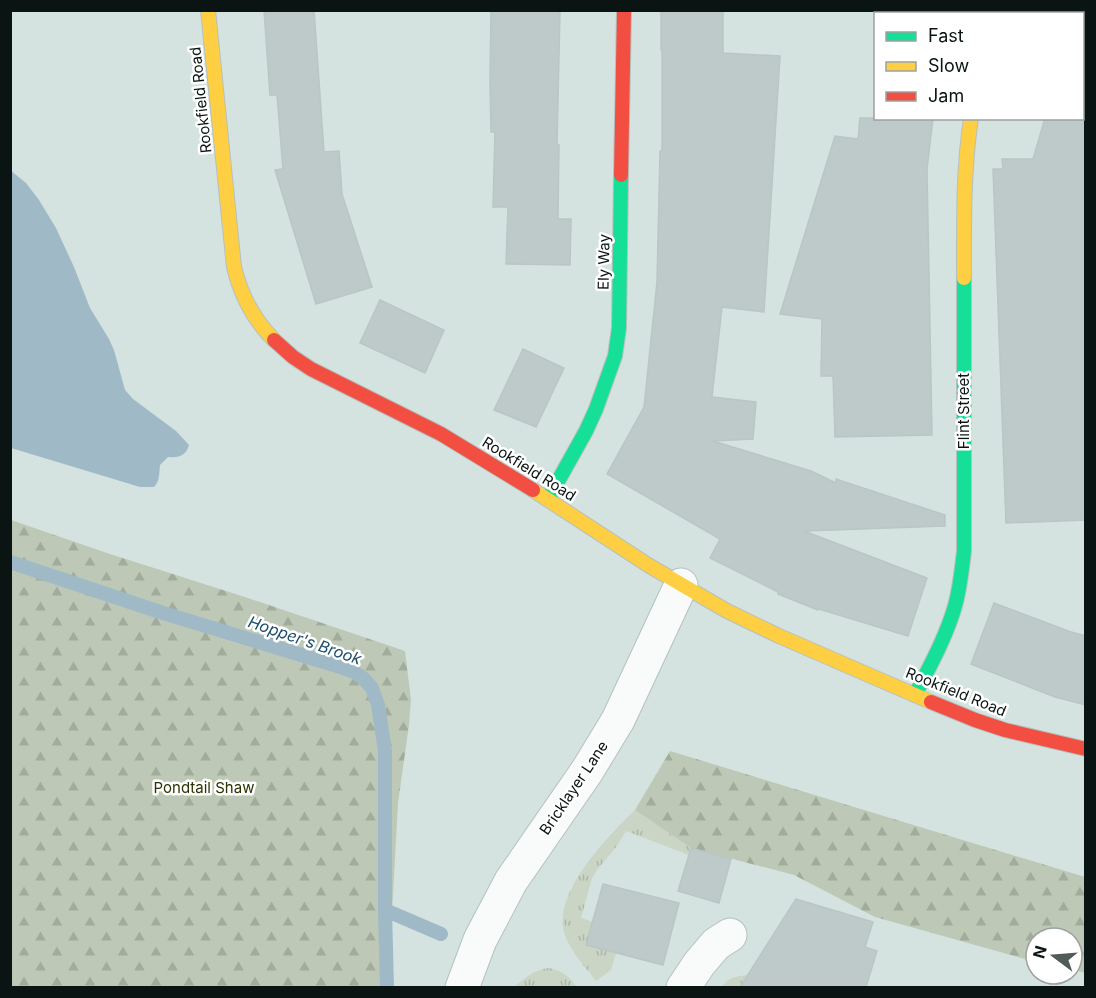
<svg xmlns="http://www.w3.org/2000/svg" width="1096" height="998" viewBox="0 0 1096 998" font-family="Inter,sans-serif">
<defs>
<pattern id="grass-tufts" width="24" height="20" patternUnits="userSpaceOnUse" patternTransform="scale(1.5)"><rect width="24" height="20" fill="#cad5c6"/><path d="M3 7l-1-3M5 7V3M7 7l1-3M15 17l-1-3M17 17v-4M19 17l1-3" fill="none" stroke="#acb6a9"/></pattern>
<pattern id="forest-firs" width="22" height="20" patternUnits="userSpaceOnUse" patternTransform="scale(1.5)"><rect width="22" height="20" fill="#bdc9b6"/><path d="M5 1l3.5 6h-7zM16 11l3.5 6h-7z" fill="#a1ac9b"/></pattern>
</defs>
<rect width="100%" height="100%" fill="#d4e3e0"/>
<!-- grass -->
<path fill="url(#grass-tufts)" d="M635,810L691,848L689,855L626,831L617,846L597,870L592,878L581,918L593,922L587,945L616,953L611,970L596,981C586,968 570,951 565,935C551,894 608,836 635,810Z
M549,968C562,970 569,977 577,987H514C525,978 535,969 549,968Z
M748,975L740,987L721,988C728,977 737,976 748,975Z"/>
<!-- forest -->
<path fill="url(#forest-firs)" d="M11,520L107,553L248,598L405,651L411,700L409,725L398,803L388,987H11Z
M670,751L1085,877V973L1072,969V938H1036V962L875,917L794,875L691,848L635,810Z"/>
<!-- water -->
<path fill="#a0b9c7" d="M10,170L26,183L39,200L56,228L74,267L90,308L109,339L114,350L125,390L133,399L176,431L189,445C186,456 178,458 168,457L160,465C159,473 160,481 154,487H140L11,448Z"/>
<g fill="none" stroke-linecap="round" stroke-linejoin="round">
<!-- stream -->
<path stroke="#a0b9c7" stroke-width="14" d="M10,562L163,613L334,665L354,672L363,678L372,688L378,705L385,751V910L387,988
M385,910L441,934"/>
</g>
<!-- building -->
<path fill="#becaca" stroke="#bac5c5" stroke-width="1.5" d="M264,10H314L324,152L339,151L342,194L372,287L316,304L275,170L283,169L277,95H270Z
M491,10H560L557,145H559L558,219H571L570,265L506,264L508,207H493L495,132H491L490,80Z
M661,10H723V53L780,56L764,312L722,307L712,397L756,402L753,439L713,441L811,471L836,483V479L945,515V526L804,531L927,578L908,636L819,609L818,610L778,594V592L710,558L720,539L607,474L644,407L657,282L660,151H662V50H661Z
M860,118H933L927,169L932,435L835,437L833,376H821L822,319L780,314L835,136L858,139Z
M1045,118H1086V520L1006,523L993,169H1003L1002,159H1033Z
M380,300L444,330L425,373L360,343Z
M523,349L564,368L536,427L494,410Z
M994,603L1071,632L1086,636V705L1055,697L971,664Z
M691,848L731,859L719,903L678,891Z
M603,884L679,903L663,965L586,945Z
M796,899L873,922L865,947L877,951L866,987H740Z"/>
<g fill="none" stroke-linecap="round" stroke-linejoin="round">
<!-- street casing -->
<g stroke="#b5c1be" stroke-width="35">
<path id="street" d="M1001,14L1002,10
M462,988L480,940L511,881L587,771L618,720L681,585
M683,988L699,964L716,944L730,935"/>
</g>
<!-- fast casing -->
<g stroke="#b5c1be" stroke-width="16">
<path id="fast" d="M548,499L586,431L596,409L615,356L619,328L621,175
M915,695C930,666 946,637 955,606C960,588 962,569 964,551V278"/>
</g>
<!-- slow casing -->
<g stroke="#b5c1be" stroke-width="16">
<path id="slow" d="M208,10L234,267C241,296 253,319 274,340
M964,278C964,224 963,171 971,118
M533,490L648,565L727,611L779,636L931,702"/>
</g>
<!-- jam casing -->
<g stroke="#b5c1be" stroke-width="16">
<path id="jam" d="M621,175L624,10
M274,340L293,357L311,369L441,434L533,490
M931,702L975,720L1005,730L1086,749"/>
</g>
<!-- street -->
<use href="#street" stroke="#f9fbfa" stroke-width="33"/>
<!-- fast -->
<use href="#fast" stroke="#16e098" stroke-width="14"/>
<!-- slow -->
<use href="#slow" stroke="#ffcf43" stroke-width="14"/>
<!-- jam -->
<use href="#jam" stroke="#f24e42" stroke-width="14"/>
</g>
<g text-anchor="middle" stroke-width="5" stroke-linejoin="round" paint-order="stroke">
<!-- street labels -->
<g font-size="15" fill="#0a1412" stroke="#fff">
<text transform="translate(201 100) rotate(-96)" y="5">Rookfield Road</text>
<text transform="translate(604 262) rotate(-89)" y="5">Ely Way</text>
<text transform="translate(964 411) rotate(-90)" y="5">Flint Street</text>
<text transform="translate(529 469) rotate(32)" y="5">Rookfield Road</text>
<text transform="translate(956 692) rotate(22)" y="5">Rookfield Road</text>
<text transform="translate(574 788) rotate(-56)" y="5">Bricklayer Lane</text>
</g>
<!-- park labels -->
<g font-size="15" fill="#2a3400" stroke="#fff">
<text x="204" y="793">Pondtail Shaw</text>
</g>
<!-- water labels -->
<g font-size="16" font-style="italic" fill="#1c4d6d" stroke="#fff">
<text transform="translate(305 640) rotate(19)" y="6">Hopper's Brook</text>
</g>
</g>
<!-- border -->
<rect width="1096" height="998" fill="none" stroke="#0a1412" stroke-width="24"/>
<!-- legend -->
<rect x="874" y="12" width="210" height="108" fill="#ffffff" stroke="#9da1a0" stroke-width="1.5"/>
<rect x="886" y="32" width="30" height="9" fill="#16e098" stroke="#9da1a0" stroke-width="1.5"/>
<text x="928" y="42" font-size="18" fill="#0a1412">Fast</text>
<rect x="886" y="62" width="30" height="9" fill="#ffcf43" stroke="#9da1a0" stroke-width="1.5"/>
<text x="928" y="72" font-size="18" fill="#0a1412">Slow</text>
<rect x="886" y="92" width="30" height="9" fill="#f24e42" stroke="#9da1a0" stroke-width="1.5"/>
<text x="928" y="102" font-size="18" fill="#0a1412">Jam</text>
<!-- north arrow -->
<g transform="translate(1054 956) rotate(286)"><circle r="28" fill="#ffffff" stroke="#9da1a0" stroke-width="1.5"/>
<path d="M0-4.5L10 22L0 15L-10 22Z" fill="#515c5a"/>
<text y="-9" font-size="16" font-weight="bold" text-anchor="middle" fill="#0a1412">N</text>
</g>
</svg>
